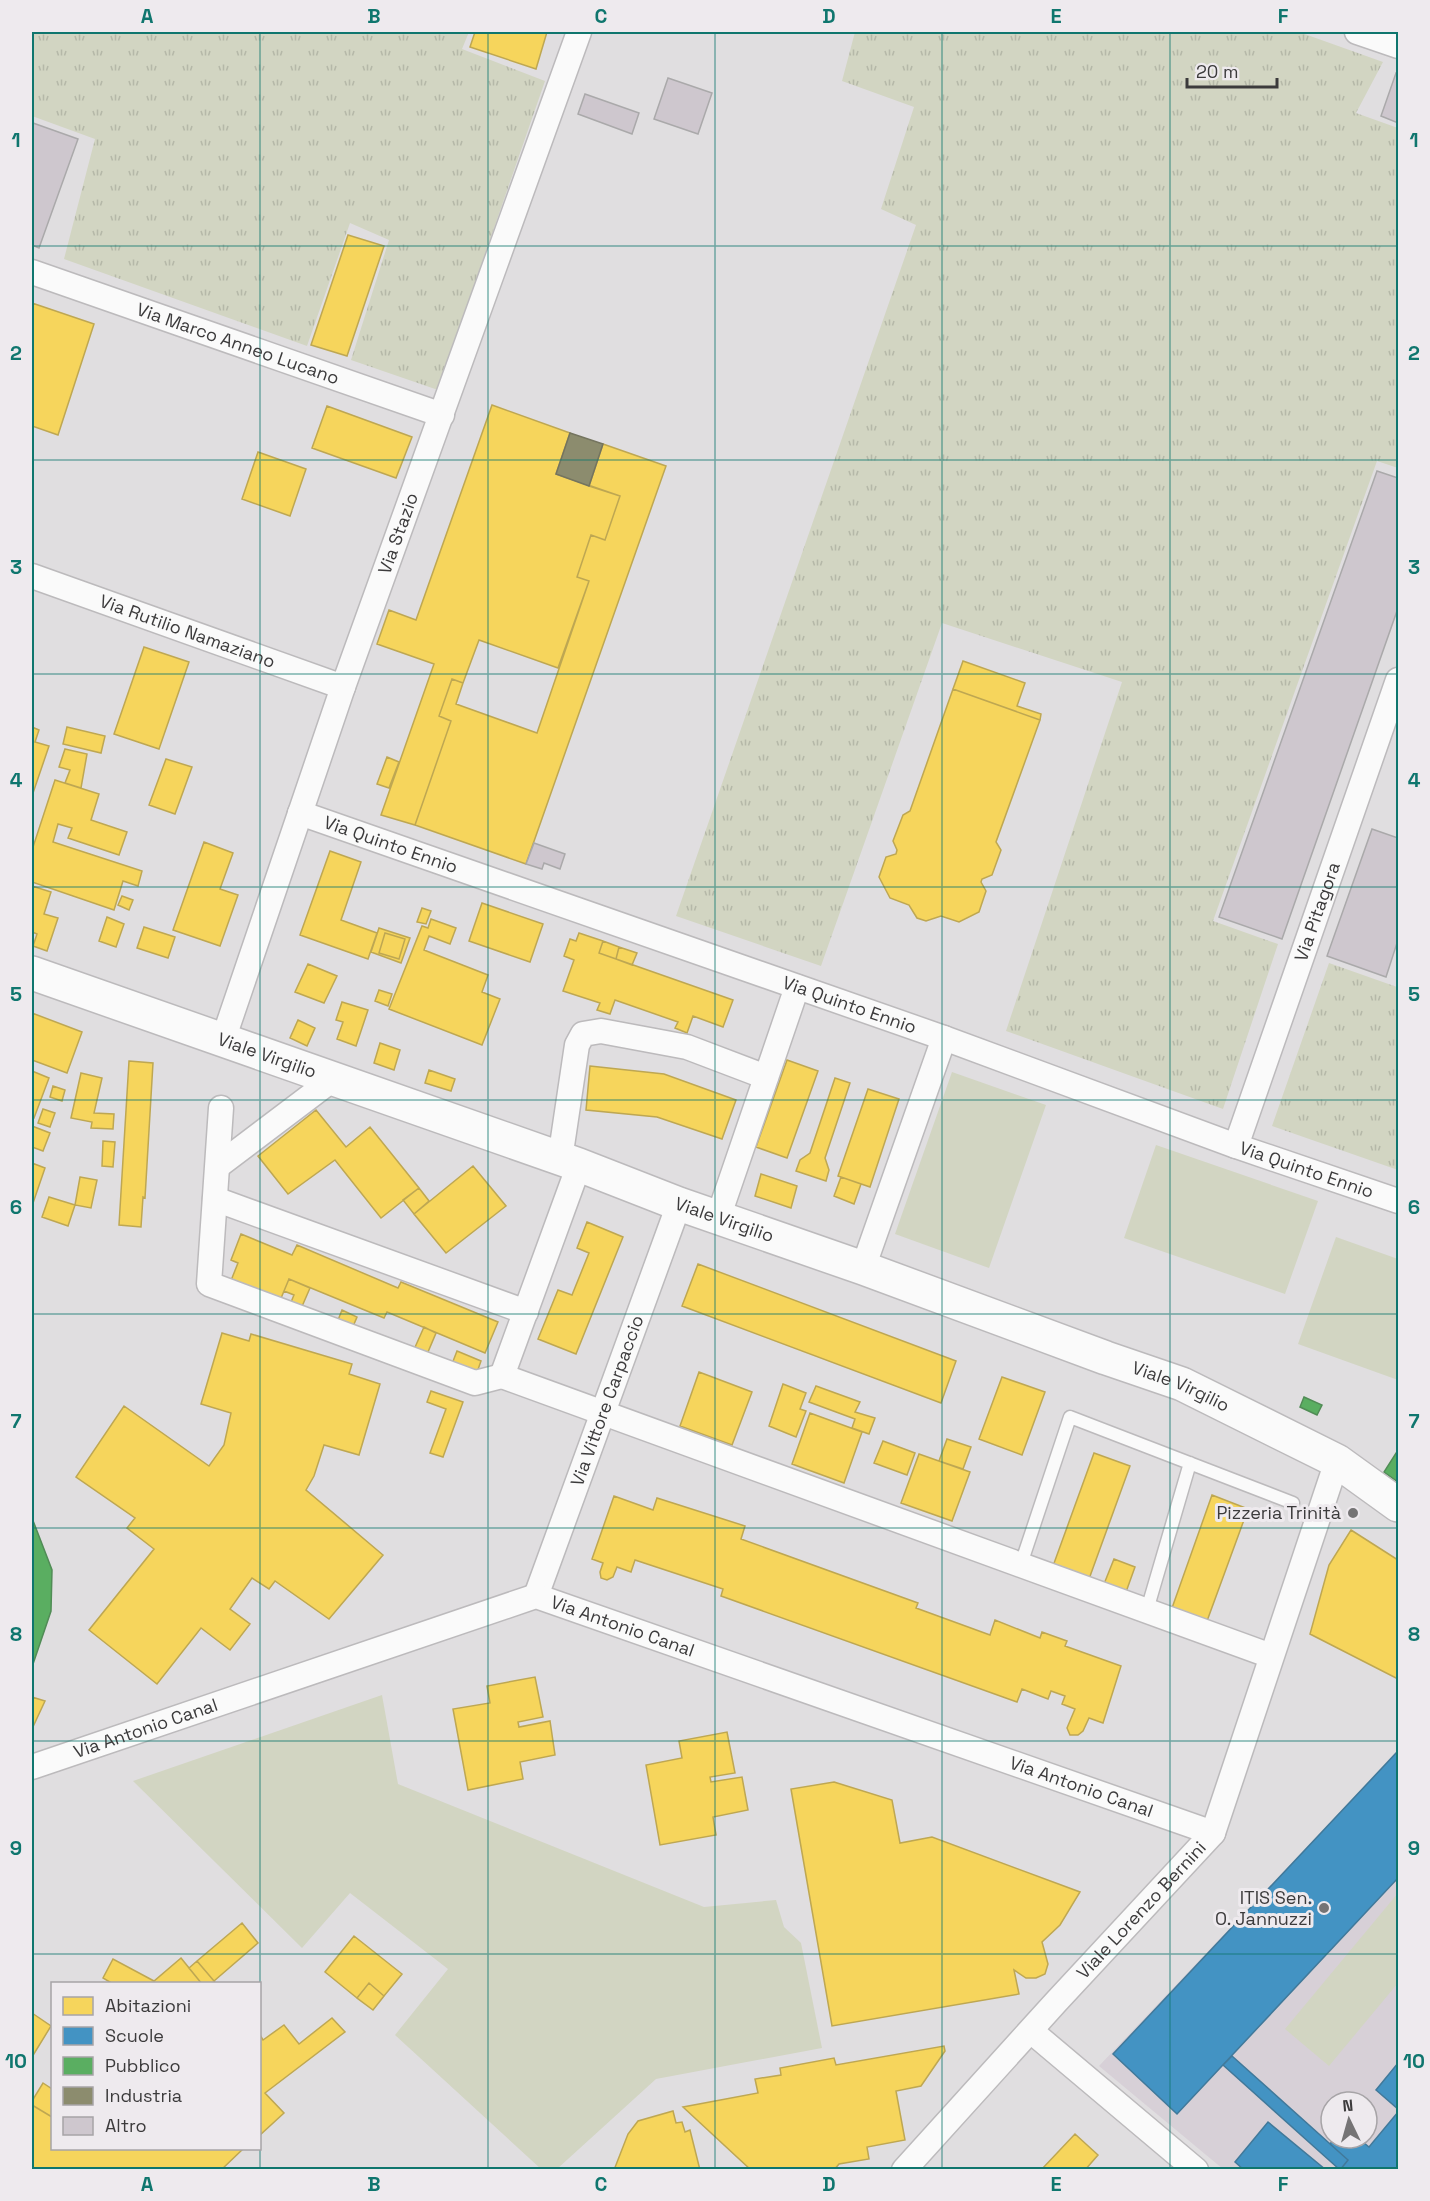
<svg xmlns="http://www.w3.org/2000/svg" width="1430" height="2201" viewBox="0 0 1430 2201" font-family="'Space Grotesk',sans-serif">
<defs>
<pattern id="grass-tufts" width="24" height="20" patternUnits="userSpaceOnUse" patternTransform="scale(1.5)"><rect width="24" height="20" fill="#d2d5c2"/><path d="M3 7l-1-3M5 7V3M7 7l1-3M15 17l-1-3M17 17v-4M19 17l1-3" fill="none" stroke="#b5b8a8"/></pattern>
</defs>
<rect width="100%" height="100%" fill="#e0dee0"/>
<!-- built -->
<path fill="#d7d0d7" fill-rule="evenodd" d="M1398,1751V2169H1223L1099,2066ZM1331,2102H1367V2138H1331Z"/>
<!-- grass -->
<path fill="url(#grass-tufts)" d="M32,32H469L462,49L545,81L438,390L351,360L389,240L350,223L307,346L64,259L95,139L32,116Z
M855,32H1299L1383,62L1356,113L1398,128V468L1377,461L1213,921L1278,944L1223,1109L1006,1031L1122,682L942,623L821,966L676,916L916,225L881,209L914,107L842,81Z
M1329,963L1397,987L1398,983V1170L1272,1126Z"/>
<!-- park -->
<path fill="#d2d5c2" d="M952,1072L1046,1105L989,1268L895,1234Z
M1156,1145L1318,1201L1285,1294L1124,1238Z
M1336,1237L1398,1259V1380L1298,1344Z
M382,1695L398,1784L704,1907L776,1900L784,1927L801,1943L822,2048L656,2079L557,2169H541L395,2035L448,1969L350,1893L302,1948L133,1781Z
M1398,1893V1983L1329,2066L1285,2029Z"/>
<!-- homes -->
<path fill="#f6d55c" stroke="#bea752" stroke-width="1.5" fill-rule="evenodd" d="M475,32H547L536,69L470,47Z
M348,235L384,246L347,356L311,345Z
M32,303L94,324L58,435L32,426Z
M492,405L570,433L556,474L620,496L605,540L591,535L577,577L589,581L558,668L479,640L463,683L452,679L439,716L451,721L415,825L381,815L434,664L377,644L389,610L416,620Z
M327,406L412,437L396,478L312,448Z
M603,444L666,466L526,864L415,825L451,721L439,716L452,679L463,683L456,704L537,733L589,581L577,577L591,535L605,540L620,496L589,486Z
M258,452L306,469L290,516L242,499Z
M144,647L189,662L159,749L114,734Z
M963,661L1025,683L1017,706L1041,714L1040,720L953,689Z
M953,689L1040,720L996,842L1001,850L992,875L982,879L981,882L986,891L979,912L959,922L941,916L926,921L917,918L909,905L890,898L879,877L886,857L896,854L897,850L893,841L903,815L910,811Z
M32,727L39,730L35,742L49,746L32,796Z
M67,727L105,736L101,753L63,744Z
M65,749L87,754L81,788L65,783L70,770L59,767Z
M387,757L399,762L389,788L377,784Z
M166,759L192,767L175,814L149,805Z
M55,780L99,794L91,820L127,832L119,855L68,838L72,828L58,824L53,842L142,871L138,886L123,881L114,910L32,882V850Z
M204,842L233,853L220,889L238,895L220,946L173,930Z
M330,851L361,862L341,920L377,933L368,959L300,935Z
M32,886L51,892L44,914L58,918L47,951L33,946L37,934L32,932Z
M122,896L133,900L129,910L118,905Z
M482,903L543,924L530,962L469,941Z
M422,908L431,911L426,924L417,922Z
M107,917L124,924L116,947L99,941Z
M431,919L456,928L450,944L429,936L424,950L488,975L482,992L500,999L482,1045L389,1009L422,926L428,928Z
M144,927L175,937L168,958L137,948Z
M379,928L410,938L401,963L371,952ZM385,933L405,939L399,959L379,953Z
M385,933L405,939L399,959L379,953Z
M579,933L603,941L599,953L733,1000L723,1027L693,1016L687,1033L675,1028L678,1022L615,1000L610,1014L597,1010L600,1003L563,991L574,960L564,956L570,939L576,941Z
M603,941L619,947L616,959L599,953Z
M619,947L637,953L632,965L616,959Z
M308,964L337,976L324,1003L295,992Z
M379,990L392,994L388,1006L375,1001Z
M342,1002L368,1010L356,1046L337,1039L343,1022L336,1020Z
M32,1013L82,1032L67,1073L32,1060Z
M298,1020L315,1028L307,1046L290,1038Z
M380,1043L400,1050L394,1070L374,1063Z
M787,1060L818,1071L787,1158L756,1147Z
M129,1061L153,1063L145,1198L143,1197L141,1227L119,1225Z
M590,1066L664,1074L736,1100L722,1139L657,1117L586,1110Z
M429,1070L455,1079L451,1091L425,1083Z
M32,1071L49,1078L34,1118L32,1117Z
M81,1073L102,1078L94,1113L114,1114L113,1129L91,1128L92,1122L71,1118Z
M835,1078L850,1083L825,1158L829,1170L826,1181L796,1171L800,1160L810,1153Z
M53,1086L65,1090L62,1101L50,1097Z
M868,1089L899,1099L870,1187L838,1176Z
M43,1109L55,1113L50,1127L38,1123Z
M316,1110L346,1147L370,1127L419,1188L381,1218L335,1160L288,1194L258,1156Z
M32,1126L50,1133L43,1151L32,1147Z
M103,1141L115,1142L113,1167L102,1166Z
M32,1163L45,1168L33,1203L32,1202Z
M473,1166L506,1206L446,1253L414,1214Z
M761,1174L797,1186L791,1208L755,1196Z
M80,1177L97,1180L91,1208L75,1205Z
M841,1177L861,1184L854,1204L834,1196Z
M419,1188L429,1201L414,1214L403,1200Z
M49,1197L75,1205L68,1226L42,1217Z
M587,1222L623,1237L576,1354L538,1339L558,1290L572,1295L589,1253L577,1248Z
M241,1234L292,1255L297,1245L398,1288L401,1282L498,1322L485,1353L387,1312L384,1318L289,1279L279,1303L230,1283L238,1263L231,1260Z
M698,1264L956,1361L941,1403L682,1306Z
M289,1279L310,1288L300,1311L289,1307L294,1295L284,1291Z
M342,1310L357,1317L351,1331L336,1325Z
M424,1327L436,1333L425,1359L412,1354Z
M222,1333L249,1341L251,1334L352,1364L349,1374L380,1384L359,1455L324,1445L314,1476L306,1490L383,1555L329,1619L275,1581L269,1589L252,1578L230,1609L250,1624L230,1650L201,1628L157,1684L89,1630L154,1549L127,1528L135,1518L76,1477L124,1406L209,1466L224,1445L231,1413L201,1404Z
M457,1351L481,1361L475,1378L450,1369Z
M699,1372L752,1392L732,1445L680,1426Z
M1002,1377L1045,1392L1022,1455L979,1439Z
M783,1384L806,1393L800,1409L806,1411L796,1437L769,1426Z
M816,1386L860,1402L855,1412L875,1418L869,1434L852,1428L855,1419L809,1402Z
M431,1391L463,1402L443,1457L430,1453L446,1409L427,1402Z
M810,1413L862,1432L844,1483L792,1464Z
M947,1439L971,1447L963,1469L939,1461Z
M883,1441L915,1453L907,1475L874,1463Z
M1094,1453L1130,1466L1089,1579L1053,1566Z
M919,1454L970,1472L952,1521L901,1503Z
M1212,1495L1248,1509L1207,1621L1172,1608Z
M614,1496L653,1510L657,1498L745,1526L741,1539L918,1603L916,1608L990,1635L995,1620L1040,1638L1042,1632L1067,1641L1065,1646L1121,1666L1103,1723L1089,1718L1083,1731L1078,1735H1070L1067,1728L1075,1709L1062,1704L1065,1696L1051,1691L1048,1699L1022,1689L1017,1702L721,1596L723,1589L635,1560L631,1572L617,1567L613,1577L607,1580L601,1578L600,1572L603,1563L592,1559Z
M1351,1530L1398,1560V1679L1310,1634L1329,1565Z
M1114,1559L1135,1567L1126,1592L1104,1584Z
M535,1677L543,1717L518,1722L519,1727L550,1721L555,1755L520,1762L523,1779L468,1790L453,1709L490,1703L487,1686Z
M32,1697L45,1701L32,1729Z
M727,1732L735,1773L710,1777L711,1782L742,1777L748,1810L713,1817L716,1835L660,1845L646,1765L682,1758L679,1741Z
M834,1782L892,1800L900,1843L932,1837L1080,1892L1060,1925L1042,1942L1048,1964L1045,1974L1036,1978H1026L1014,1970L1019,1994L832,2026L791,1789Z
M242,1923L258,1943L214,1981L197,1961Z
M354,1936L402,1974L384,1996L369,1983L357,1998L325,1972Z
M181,1958L202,1984H113L103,1978L113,1959L154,1981Z
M197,1961L214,1981L216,1984H202L189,1968Z
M369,1983L384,1996L373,2010L357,1998Z
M32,2013L51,2026L32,2057Z
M332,2018L345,2032L265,2093L284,2113L260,2135V2035L263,2040L284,2025L299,2044Z
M944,2046L945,2051L921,2086L896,2091L905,2140L867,2147L869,2159L839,2164L834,2170H751L683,2107L758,2093L755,2079L781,2075L780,2068L834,2058L836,2065Z
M43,2083L52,2089V2117L32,2105V2101Z
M32,2105L52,2117V2148H244L221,2170H32Z
M673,2111L676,2123L682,2122L685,2132L690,2130L700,2170H614L628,2134L638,2121Z
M1075,2134L1098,2155L1085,2170H1041Z"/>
<!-- schools -->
<path fill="#4393c3" stroke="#41799a" stroke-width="1.5" d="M1398,1751V1878L1177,2114L1113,2054Z
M1232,2056L1348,2160L1340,2170L1223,2065Z
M1398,2063V2109L1376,2090Z
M1398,2112V2170H1340L1348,2160L1330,2144L1335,2138H1358L1369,2147Z
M1268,2122L1326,2170H1244L1235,2162Z"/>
<!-- public -->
<path fill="#5aae61" stroke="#518c56" stroke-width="1.5" d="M1304,1397L1322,1405L1317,1415L1300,1407Z
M1398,1450V1482L1384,1472Z
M32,1518L52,1570L51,1611L32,1667Z"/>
<!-- industry -->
<path fill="#8c8c6e" stroke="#74745f" stroke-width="1.5" d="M570,433L603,444L589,486L556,474Z"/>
<!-- building -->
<path fill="#cec7ce" stroke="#aaa9aa" stroke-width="1.5" d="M1396,73L1398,74V123L1381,116Z
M668,78L712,93L698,134L654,119Z
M585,94L639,113L632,134L578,114Z
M33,123L78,139L39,248L32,245Z
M1377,471L1398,478V608L1282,939L1219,917Z
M1372,829L1398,838V940L1386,977L1327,956Z
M534,843L565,854L560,869L544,863L542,869L526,864Z"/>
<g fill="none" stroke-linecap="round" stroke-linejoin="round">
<!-- lane casing -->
<g stroke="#bcbabc" stroke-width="15">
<path id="lane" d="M1021,1564L1070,1417L1293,1503
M1147,1610L1190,1463"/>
</g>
<!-- street casing -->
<g stroke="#bcbabc" stroke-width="27">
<g id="street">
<path d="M1357,32L1398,46"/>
<path id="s1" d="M32,272L442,415"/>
<path id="s2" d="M32,576L343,687"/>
<path id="s3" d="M300,813L944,1038L1236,1146L1398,1201"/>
<path id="s4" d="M223,1040L343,687L579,32"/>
<path d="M221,1108L209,1284L475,1383L502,1376"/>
<path id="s5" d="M1236,1146L1398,680"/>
<path d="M560,1159L577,1045L583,1034L601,1031L687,1047L766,1077"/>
<path d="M579,1165L502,1376L1271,1656"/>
<path d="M218,1166L333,1079"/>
<path d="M215,1199L526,1312"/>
<path d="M718,1218L797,987"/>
<path d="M863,1268L944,1038"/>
<path id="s6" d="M536,1596L679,1204"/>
<path id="s7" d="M32,1767L536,1596L1213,1833"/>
<path d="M1031,2031L1196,2170"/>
<path id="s8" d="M904,2170L1056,2002L1213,1833L1337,1461"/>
</g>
</g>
<!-- secondary casing -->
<g stroke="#bcbabc" stroke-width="36">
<g id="secondary">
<path id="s9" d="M32,973L579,1165L679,1204L863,1268L1106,1358L1182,1384L1337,1461L1398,1505"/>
</g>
</g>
<!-- lane -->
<use href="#lane" stroke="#fafafa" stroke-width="12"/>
<!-- street -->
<use href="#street" stroke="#fafafa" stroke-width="24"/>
<!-- secondary -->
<use href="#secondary" stroke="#fafafa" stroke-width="33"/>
</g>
<!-- grid -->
<path fill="none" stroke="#0f766e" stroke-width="1.5" stroke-opacity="0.55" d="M260,32V2170M488,32V2170M715,32V2170M942,32V2170M1170,32V2170M32,246H1398M32,460H1398M32,674H1398M32,887H1398M32,1100H1398M32,1314H1398M32,1528H1398M32,1741H1398M32,1954H1398"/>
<!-- markers -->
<g fill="#757475" stroke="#eeeaee" stroke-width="2">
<circle cx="1353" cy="1513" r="6"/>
<circle cx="1324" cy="1908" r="6"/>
</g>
<g text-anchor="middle" stroke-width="6" stroke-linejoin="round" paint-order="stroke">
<!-- street labels -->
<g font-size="18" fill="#3c3b3c" stroke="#eeeaee">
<text dy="6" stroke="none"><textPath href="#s1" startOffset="218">Via Marco Anneo Lucano</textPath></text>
<text dy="6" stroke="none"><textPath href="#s4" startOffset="536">Via Stazio</textPath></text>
<text dy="6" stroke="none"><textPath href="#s2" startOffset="165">Via Rutilio Namaziano</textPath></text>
<text dy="6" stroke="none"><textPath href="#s3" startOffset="96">Via Quinto Ennio</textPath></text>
<text dy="6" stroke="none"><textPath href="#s5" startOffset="248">Via Pitagora</textPath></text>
<text dy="6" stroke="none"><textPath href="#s3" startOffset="582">Via Quinto Ennio</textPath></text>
<text dy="6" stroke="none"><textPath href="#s9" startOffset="249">Viale Virgilio</textPath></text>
<text dy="6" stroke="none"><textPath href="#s3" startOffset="1068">Via Quinto Ennio</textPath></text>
<text dy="6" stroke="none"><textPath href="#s9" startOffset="735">Viale Virgilio</textPath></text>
<text dy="6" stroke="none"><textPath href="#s9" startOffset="1221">Viale Virgilio</textPath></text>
<text dy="6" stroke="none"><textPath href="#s6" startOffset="208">Via Vittore Carpaccio</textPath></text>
<text dy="6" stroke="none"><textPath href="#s7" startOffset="624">Via Antonio Canal</textPath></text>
<text dy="6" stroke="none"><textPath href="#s7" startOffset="120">Via Antonio Canal</textPath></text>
<text dy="6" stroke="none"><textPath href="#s7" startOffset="1110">Via Antonio Canal</textPath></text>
<text dy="6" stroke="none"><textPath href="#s8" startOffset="352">Viale Lorenzo Bernini</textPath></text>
</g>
<!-- poi labels -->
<g font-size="18" fill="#3c3b3c" stroke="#eeeaee" text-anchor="end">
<text x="1341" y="1519">Pizzeria Trinità</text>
<text x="1312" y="1904">ITIS Sen.<tspan x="1312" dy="21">O. Jannuzzi</tspan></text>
</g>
</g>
<!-- border -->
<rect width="1430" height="2201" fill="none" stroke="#eeeaee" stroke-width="66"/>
<!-- legend -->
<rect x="51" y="1982" width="210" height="168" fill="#eeeaee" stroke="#a7a4a7" stroke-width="1.5"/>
<rect x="63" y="1997" width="30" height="18" fill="#f6d55c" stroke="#a7a4a7" stroke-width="1.5"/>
<text x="105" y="2012" font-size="18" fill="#3c3b3c">Abitazioni</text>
<rect x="63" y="2027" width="30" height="18" fill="#4393c3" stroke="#a7a4a7" stroke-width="1.5"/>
<text x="105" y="2042" font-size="18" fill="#3c3b3c">Scuole</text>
<rect x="63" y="2057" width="30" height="18" fill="#5aae61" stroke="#a7a4a7" stroke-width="1.5"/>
<text x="105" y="2072" font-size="18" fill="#3c3b3c">Pubblico</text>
<rect x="63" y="2087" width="30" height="18" fill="#8c8c6e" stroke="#a7a4a7" stroke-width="1.5"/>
<text x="105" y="2102" font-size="18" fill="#3c3b3c">Industria</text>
<rect x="63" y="2117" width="30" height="18" fill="#cec7ce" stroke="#a7a4a7" stroke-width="1.5"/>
<text x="105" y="2132" font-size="18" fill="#3c3b3c">Altro</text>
<!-- north arrow -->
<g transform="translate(1349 2120) rotate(355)"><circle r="28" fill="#eeeaee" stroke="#a7a4a7" stroke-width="1.5"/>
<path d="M0-4.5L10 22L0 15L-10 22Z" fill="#757475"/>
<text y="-9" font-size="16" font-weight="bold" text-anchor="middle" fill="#3c3b3c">N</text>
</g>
<!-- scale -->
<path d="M1187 78v9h90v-9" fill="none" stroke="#3c3b3c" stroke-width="3"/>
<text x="1196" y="78" font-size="18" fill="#3c3b3c" stroke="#eeeaee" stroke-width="4.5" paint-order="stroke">20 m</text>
<rect x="33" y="33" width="1364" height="2135" fill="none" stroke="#0f766e" stroke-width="2"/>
<g font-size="20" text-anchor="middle" font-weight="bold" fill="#0f766e">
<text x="147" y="23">A</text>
<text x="374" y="23">B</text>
<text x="601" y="23">C</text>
<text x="829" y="23">D</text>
<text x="1056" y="23">E</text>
<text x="1283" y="23">F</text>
<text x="16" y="147">1</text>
<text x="1414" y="147">1</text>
<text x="16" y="360">2</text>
<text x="1414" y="360">2</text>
<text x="16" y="574">3</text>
<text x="1414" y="574">3</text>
<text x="16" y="787">4</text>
<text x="1414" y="787">4</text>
<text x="16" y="1001">5</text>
<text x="1414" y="1001">5</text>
<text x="16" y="1214">6</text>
<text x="1414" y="1214">6</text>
<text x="16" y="1428">7</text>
<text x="1414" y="1428">7</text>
<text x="16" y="1641">8</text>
<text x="1414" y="1641">8</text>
<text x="16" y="1855">9</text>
<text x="1414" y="1855">9</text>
<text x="16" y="2068">10</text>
<text x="1414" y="2068">10</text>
<text x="147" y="2191">A</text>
<text x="374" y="2191">B</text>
<text x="601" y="2191">C</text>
<text x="829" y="2191">D</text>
<text x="1056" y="2191">E</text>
<text x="1283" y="2191">F</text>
</g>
</svg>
